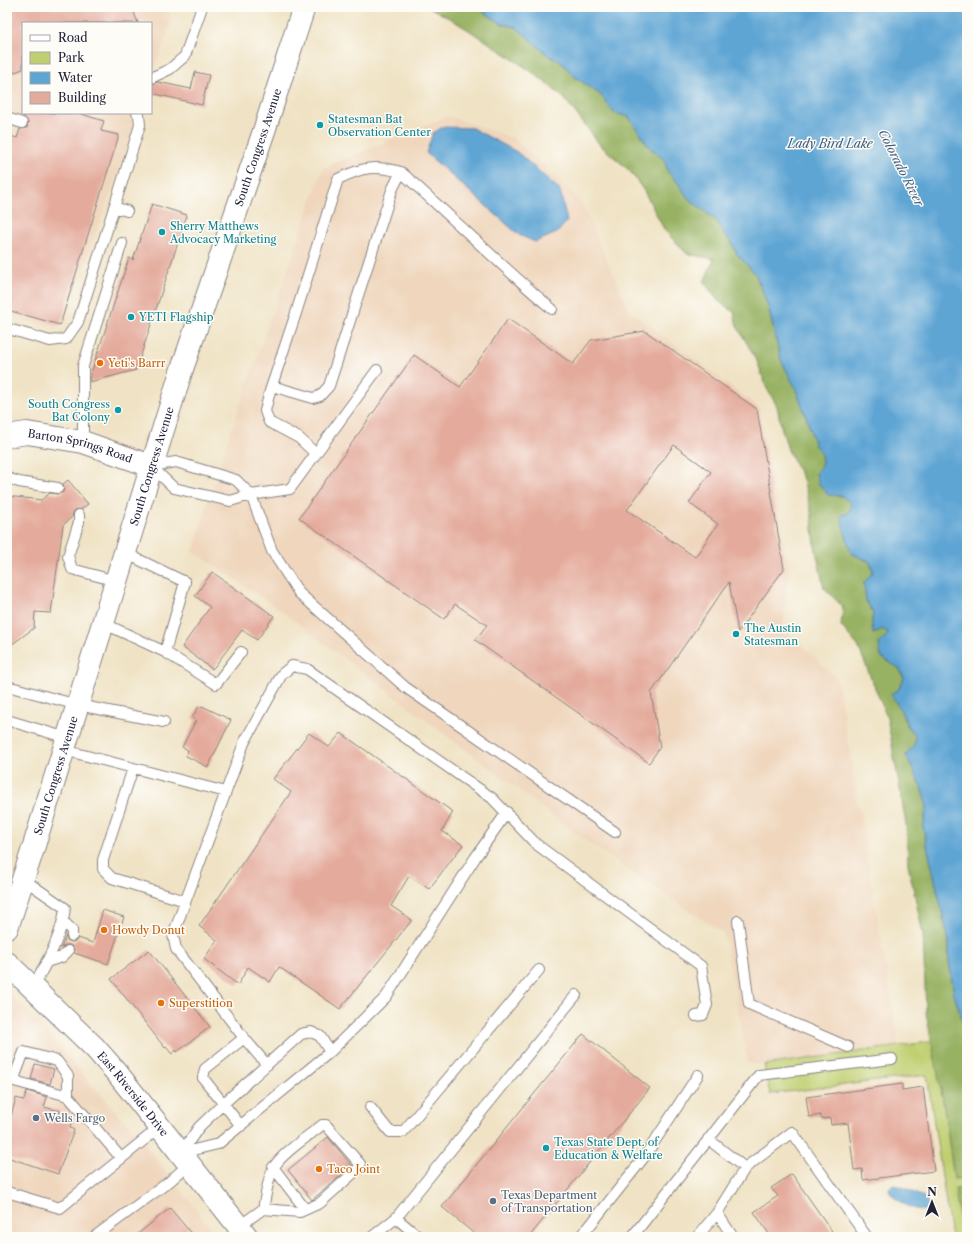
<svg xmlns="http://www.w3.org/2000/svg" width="974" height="1244" viewBox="0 0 974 1244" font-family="'Libre Caslon Text',serif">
<rect width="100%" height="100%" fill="#fdfcf7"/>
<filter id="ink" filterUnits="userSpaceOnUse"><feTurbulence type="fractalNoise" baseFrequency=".025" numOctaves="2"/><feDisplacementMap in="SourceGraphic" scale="8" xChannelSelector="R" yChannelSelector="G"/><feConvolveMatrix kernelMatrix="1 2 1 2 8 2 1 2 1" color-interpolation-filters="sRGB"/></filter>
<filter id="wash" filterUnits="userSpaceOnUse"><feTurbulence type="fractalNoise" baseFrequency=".012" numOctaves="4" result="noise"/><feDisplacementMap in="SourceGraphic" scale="16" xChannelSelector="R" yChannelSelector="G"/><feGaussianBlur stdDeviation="0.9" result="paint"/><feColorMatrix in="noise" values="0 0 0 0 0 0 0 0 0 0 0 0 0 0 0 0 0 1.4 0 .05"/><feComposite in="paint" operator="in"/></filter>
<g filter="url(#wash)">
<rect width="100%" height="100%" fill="#f0e3c5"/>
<!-- built -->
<path fill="#efd6bc" d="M7,7H167L172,20L151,80V23H23V113H139L64,324L58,328L7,317Z
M448,116L513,138L580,200L630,311L759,407L789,573L783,628L837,678L899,1046L764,1065L748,1063L724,934L589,843L276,607L193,551L224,451L323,168Z
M7,993L22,1005L138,1136L218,1237H7Z"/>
<!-- green -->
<path fill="#c0cf71" stroke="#717856" d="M963,1037L967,1058V1237H951L927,1075L770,1094L764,1065Z"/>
<!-- forest -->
<path fill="#98b263" stroke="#5d6a4f" d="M429,7H476L502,24L516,27L549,56L560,61L575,77L601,95L614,113L629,117L649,147L664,159L668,172L678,183L688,198L717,221L725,236L731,241L737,254L756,275L768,306L781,360L795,387L807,419L815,446L821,451L822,464L836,496H842L851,504L849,513L851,553L870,562L873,572L866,601L873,612L872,622L874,634L882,629L889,633L881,657L899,668L904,679L899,689L902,713L907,726L915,735L920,784L927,806L923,828L949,941V961L954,994L964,1025L963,1034L964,1044L967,1052V1178L954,1179L943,1101L926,1013L923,934L908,864L906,824L887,717L858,646L841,626L843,607L824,588L815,546L811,511L803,479L788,450L781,426L777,406L766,387L758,363L737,326L734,312L718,301L704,282L714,259L687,254L665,231L644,191L630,171L600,145L564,98L535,74L486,41L451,19Z
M963,1188L964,1196H967V1237H962L955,1189Z"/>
<!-- water -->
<path fill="#5ea5d4" stroke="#406488" d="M476,7H967V1052L964,1044L963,1034L964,1025L954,994L949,961V941L923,828L927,806L920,784L906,755L915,743V735L908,726L902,713L891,694L899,689L904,678L899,668L881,657L879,644L889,633L882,629L873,634L872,622L873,612L866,601L864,583L873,572L870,562L851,553L843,526L841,515L849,513L851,504L842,496L828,495L819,484L816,473L822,464L821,452L815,446L807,419L795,387L781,360L768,306L756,275L737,254L731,241L725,236L717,221L688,198L678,183L668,172L664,159L649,147L629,117L614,113L601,95L575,77L560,61L549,56L516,27L502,24Z
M443,127L472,128L517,152L560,190L567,221L557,233L535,242L519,235L426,153L433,133Z
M894,1185C902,1186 924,1196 929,1203C930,1205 930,1206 930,1209C920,1215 889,1199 889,1188Z"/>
<g id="blocks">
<!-- building -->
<path fill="#e4ab9c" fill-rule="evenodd" d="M7,7H132L138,23H23V69L7,75Z
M195,72L209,75L202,105L151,93V84L158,82L191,89Z
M25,113H78L104,121L101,131L119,135L60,325L7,310V135L17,138L20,129L27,128L28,122L24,117Z
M152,204L187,215L136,370L90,382V376L129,258L133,260Z
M508,319L573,364L591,340L645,331L757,409L784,569L738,632L729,582L651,693L660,747L649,763L475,640L487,625L455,604L444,619L299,518L414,355L460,387ZM674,445L711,472L689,503L718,524L695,557L627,510Z
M68,480L88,504L82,509L75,510L73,512L72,517L63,525L51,613L35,612L34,628L7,648V496L41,500L50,493L57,494L63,492L64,489L63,484Z
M212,572L274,616L257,640L242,630L215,666L212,669L182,647L210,607L195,596Z
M199,706L201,707L202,706L231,720L208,767L186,756L188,750L182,747L196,720L192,718Z
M309,733L329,747L341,733L453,812L442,831L463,845L429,889L409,876L391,906L412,920L340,1009L279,967L270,982L248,967L238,985L204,959L217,940L199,926L291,792L273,779Z
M103,910L124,917L108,964L74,953V949L70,945H66L61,948L66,936L67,940L72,942L76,941L78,938L93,943Z
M149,950L210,1027L177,1052L176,1050L172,1054L166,1047L165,1048L111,979Z
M583,1034L650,1088L529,1237H478L442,1207Z
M35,1064L54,1069L50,1084L31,1079Z
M902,1084V1090L923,1087L934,1171L863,1180L862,1169L854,1170L848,1123L831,1125L830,1118L821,1119V1115L809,1117L806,1097Z
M27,1091L47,1097L44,1107L60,1111L59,1118L64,1119V1122L71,1123L70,1128L74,1130L58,1174L7,1157V1131L16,1098L24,1100Z
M328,1137L352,1166L312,1200L288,1170Z
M792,1174L836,1237H771L754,1212L778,1196L771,1188Z
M170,1208L194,1237H134Z"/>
</g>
</g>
<g filter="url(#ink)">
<use href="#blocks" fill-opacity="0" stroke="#898280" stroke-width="1"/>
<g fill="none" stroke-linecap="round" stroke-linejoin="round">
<!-- service casing -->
<g stroke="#898280" stroke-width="12">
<path id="service" d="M151,78L170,69L185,56L202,7
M7,118L22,123
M401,172C452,217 500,265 552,309
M114,207L127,211
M7,330H12L50,341L66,339L78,322L140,125L139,115L137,113
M272,386L313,398L320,396L329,386L392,190L401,172C374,165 363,167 338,179L297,310L270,391L265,411L269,422L299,438L316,454
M83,442V366L122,243
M151,466L176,462L236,480L251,495L272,551L299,593L405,687L615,832
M151,466L174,488L230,501L251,495L290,489L377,370
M7,478L19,482L58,488
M79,515V522L68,556L72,569L116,581
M125,553L185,582L165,652
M103,623L165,652L216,684L241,652
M7,686L78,705L164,722
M7,720L67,738
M64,750L226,792
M133,768L103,860V869L112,878L185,901
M23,879L65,908C62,936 46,963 33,988
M738,921L749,1004L848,1047
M64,922L72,930V936
M46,962L62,957L68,951
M244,1038L176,949L173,935L244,743L282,674L292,666L307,669L492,798L536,844L701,966L707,1005L703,1015L696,1016
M7,1079L68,1096L121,1158
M13,1081L24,1052L57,1061L68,1076V1096
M370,1107L390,1132H403L539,970
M241,1126L203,1078L205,1069L244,1038L267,1065
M708,1139L745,1168
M181,1153L218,1144L330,1052L386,997L475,858L507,812
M181,1153L199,1127L223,1104L301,1034L311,1032L320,1036L330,1052
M273,1167L305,1209
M7,1192L60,1208L160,1127
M396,1218L576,995
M238,1227L263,1209L300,1212L320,1203L359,1168L360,1164L326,1125H322C309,1136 279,1155 273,1169C267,1181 266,1196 263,1209
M7,1237H8
M94,1237L170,1181L189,1164
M372,1237L396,1218L419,1237
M579,1237L588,1228L645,1156L698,1075
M632,1237L759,1075L892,1059
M697,1237L717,1213
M733,1237L717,1213L745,1168L792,1132L867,1237"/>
</g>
<!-- primary casing -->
<g stroke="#898280" stroke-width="24">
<g id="primary">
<path id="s1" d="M7,436L27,433L83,442L151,466"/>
<path id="s2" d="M7,928L32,852L181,372L264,131L304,7"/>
<path id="s3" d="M7,963L95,1048L117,1073L247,1237"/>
</g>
</g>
<!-- service -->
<use href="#service" stroke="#fff" stroke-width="10"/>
<!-- primary -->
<use href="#primary" stroke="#fff" stroke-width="22"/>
</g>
</g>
<!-- markers -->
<g fill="#0f9aa8" stroke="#fdfcf7" stroke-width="1.5">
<circle cx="320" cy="125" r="4"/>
<circle cx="162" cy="232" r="4"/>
<circle cx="131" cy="317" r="4"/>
<circle cx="118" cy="410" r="4"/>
<circle cx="736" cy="634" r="4"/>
<circle cx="546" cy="1148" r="4"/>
</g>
<g fill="#e8710a" stroke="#fdfcf7" stroke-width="1.5">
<circle cx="100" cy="363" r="4"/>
<circle cx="104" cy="930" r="4"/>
<circle cx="161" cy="1003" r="4"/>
<circle cx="319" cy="1169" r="4"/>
</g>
<g fill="#5c6f8a" stroke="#fdfcf7" stroke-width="1.5">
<circle cx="36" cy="1118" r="4"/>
<circle cx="493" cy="1201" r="4"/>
</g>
<g text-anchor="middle" stroke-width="3" stroke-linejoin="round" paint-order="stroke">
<!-- culture labels -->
<g font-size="11" fill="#0d838f" stroke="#fdfcf7" text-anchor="start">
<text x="328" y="123">Statesman Bat<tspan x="328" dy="13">Observation Center</tspan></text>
<text x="170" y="230">Sherry Matthews<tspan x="170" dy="13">Advocacy Marketing</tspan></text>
<text x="139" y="321">YETI Flagship</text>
<text x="110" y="408" text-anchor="end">South Congress<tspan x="110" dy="13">Bat Colony</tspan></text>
<text x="744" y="632">The Austin<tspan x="744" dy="13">Statesman</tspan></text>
<text x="554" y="1146">Texas State Dept. of<tspan x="554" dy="13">Education &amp; Welfare</tspan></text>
</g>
<!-- street labels -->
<g font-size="11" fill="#22223b" stroke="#fdfcf7">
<text dy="4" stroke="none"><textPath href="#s2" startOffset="820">South Congress Avenue</textPath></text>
<text dy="4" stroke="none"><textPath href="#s1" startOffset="75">Barton Springs Road</textPath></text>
<text dy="4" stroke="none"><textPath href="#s2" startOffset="484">South Congress Avenue</textPath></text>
<text dy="4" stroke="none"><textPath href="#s2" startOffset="160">South Congress Avenue</textPath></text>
<text dy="4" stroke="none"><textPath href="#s3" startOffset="182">East Riverside Drive</textPath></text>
</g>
<!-- food labels -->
<g font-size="11" fill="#c56008" stroke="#fdfcf7" text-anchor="start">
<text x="108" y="367">Yeti's Barrr</text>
<text x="112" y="934">Howdy Donut</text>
<text x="169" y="1007">Superstition</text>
<text x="327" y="1173">Taco Joint</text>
</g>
<!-- service labels -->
<g font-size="11" fill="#4e5e75" stroke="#fdfcf7" text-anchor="start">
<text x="44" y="1122">Wells Fargo</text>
<text x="501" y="1199">Texas Department<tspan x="501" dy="13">of Transportation</tspan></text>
</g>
<!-- water labels -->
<g font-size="12" font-style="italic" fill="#3d5d80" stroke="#fdfcf7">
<text x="830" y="148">Lady Bird Lake</text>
<text transform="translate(901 168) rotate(63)" y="4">Colorado River</text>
</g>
</g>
<!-- margin -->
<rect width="974" height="1244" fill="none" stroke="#fdfcf7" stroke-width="24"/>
<!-- legend -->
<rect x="22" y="22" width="130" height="92" fill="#fdfcf7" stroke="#a5a5ac"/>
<rect x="30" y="35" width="20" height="6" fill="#ffffff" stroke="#a5a5ac"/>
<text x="58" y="42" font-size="12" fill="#22223b">Road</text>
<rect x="30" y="52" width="20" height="12" fill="#c0cf71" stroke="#a5a5ac"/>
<text x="58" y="62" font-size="12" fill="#22223b">Park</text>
<rect x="30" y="72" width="20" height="12" fill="#5ea5d4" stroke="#a5a5ac"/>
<text x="58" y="82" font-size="12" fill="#22223b">Water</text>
<rect x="30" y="92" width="20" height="12" fill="#e4ab9c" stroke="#a5a5ac"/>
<text x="58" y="102" font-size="12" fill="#22223b">Building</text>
<!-- north arrow -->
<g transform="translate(932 1202)" stroke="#fdfcf7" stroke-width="3" paint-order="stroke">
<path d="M0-3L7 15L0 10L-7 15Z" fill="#22223b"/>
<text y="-6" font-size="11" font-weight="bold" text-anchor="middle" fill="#22223b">N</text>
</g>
</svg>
